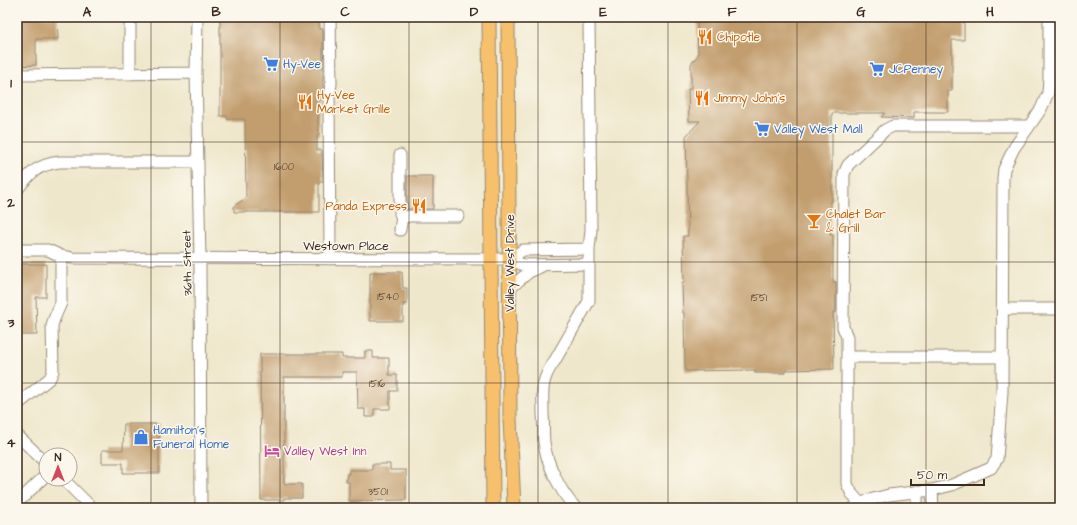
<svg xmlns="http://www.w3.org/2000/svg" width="1077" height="525" viewBox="0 0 1077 525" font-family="'Architects Daughter',sans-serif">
<rect width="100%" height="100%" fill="#fbf7ec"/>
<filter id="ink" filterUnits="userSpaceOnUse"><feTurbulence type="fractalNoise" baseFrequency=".025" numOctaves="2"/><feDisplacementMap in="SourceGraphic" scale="8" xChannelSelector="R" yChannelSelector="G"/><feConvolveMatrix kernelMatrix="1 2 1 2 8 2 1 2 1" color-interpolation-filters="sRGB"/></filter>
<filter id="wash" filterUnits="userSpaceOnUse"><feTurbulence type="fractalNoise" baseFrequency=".012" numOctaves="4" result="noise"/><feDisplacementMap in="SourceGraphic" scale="16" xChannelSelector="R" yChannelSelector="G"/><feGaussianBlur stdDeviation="0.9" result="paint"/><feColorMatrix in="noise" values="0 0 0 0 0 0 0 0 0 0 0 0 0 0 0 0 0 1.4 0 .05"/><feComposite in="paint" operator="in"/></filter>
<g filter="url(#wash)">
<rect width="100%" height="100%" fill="#efe7cb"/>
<g id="blocks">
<!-- building -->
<path fill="#c29e6e" d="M17,17H57L58,39H36V65L17,66Z
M220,17H319V29H323V92L322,99H319L318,122L319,135H317V150H322L323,182H319V212H234V206L246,198L245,119H227V116H220Z
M697,17H964V40H952V91H948V112H914V118L881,117L885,113H832V201H831L830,235H833V282H836V312H833L834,369L785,370V373H755V370L685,371L684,313H683L682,283H684L683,236H688L686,136L700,121H689L688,89H691V64L698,55Z
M407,176H433V209H407Z
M17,264H46V297H36L37,335H17Z
M370,272H402L403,288H407V304H403V321H370Z
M365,351H373V358H389V375H397V391H390V409H374V417H365V409H358L357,372H342V377H284V484H302V498H284V500H261L260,354H342V358H365Z
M124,424H159V473H123V463H102V450H123Z
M372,464H390V470H406V500L349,501V482H346L347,474H349V470H372Z"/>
</g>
</g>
<g filter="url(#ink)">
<use href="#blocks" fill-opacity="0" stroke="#958874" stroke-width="1"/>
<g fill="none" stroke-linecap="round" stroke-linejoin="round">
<!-- minor casing -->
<g stroke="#958874" stroke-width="13">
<path id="minor" d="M130,17V74
M197,17L196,73L200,259L201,508
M17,75L196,73
M400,155V214C404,218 407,216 411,216H458
M17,190C30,173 37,165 59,162H198
M400,230L402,216
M17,250H48L61,256L72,258L510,259L523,265L589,264
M330,259L329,97L331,84L330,17
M510,259L523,250L589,249
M510,288L529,272L542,266
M1002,309H1060
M847,357H1002
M17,405L50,378L53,371L52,326L54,319L61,303V256
M17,435L46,463
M63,479L92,508
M932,490L933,508
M917,491V508
M17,503L46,475
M861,504L852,494L847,484V337L843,327L844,174L848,165L885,130L893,126H1028
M576,508C561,494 546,462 544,442C543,433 544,424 543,414C543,392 540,381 554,362L589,301V249L591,230L589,17
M853,508L869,500L889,495L932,490L952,485L991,468L997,459L1002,392L1003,178L1004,169L1014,148L1041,109L1048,93L1049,77V17"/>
</g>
<!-- major casing -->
<g stroke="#958874" stroke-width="15">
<path id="major" d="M489,17L493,508
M508,17L510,418L514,508"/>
</g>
<!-- minor -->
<use href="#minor" stroke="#fff" stroke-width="11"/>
<!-- major -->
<use href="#major" stroke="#f7c06c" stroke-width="13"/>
</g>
</g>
<!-- grid -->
<path fill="none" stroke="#3b2a1e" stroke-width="1" stroke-opacity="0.55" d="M151,17V508M280,17V508M409,17V508M538,17V508M668,17V508M797,17V508M926,17V508M17,142H1060M17,262H1060M17,383H1060"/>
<!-- icons -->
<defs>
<g id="restaurant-bare" transform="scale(1.2)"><path d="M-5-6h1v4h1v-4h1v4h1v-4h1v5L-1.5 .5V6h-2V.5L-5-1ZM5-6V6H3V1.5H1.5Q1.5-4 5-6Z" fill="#e8710a" stroke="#fbf7ec" stroke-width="2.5" paint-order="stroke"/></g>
<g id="supermarket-bare" transform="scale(1.2)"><path d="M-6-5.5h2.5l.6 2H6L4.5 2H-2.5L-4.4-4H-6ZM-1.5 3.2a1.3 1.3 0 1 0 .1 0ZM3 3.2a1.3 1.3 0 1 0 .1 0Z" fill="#3f7fe0" stroke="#fbf7ec" stroke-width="2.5" paint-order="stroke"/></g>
<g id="bar-bare" transform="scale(1.2)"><path d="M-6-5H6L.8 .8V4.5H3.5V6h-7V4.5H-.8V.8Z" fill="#e8710a" stroke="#fbf7ec" stroke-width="2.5" paint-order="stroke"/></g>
<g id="shop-bare" transform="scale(1.2)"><path d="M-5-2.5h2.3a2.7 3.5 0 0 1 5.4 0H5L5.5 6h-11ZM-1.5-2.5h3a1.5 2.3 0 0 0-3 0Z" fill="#3f7fe0" stroke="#fbf7ec" stroke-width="2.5" paint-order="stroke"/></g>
<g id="hotel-bare" transform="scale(1.2)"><path d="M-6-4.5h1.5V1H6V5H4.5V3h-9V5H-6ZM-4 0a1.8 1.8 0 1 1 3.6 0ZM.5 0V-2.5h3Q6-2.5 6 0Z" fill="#d1479c" stroke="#fbf7ec" stroke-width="2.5" paint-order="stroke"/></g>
</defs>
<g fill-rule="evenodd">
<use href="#restaurant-bare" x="705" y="37"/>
<use href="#supermarket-bare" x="271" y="64"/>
<use href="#supermarket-bare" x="877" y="69"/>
<use href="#restaurant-bare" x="702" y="98"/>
<use href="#restaurant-bare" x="305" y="102"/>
<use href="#supermarket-bare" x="762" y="129"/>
<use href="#restaurant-bare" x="419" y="206"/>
<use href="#bar-bare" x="814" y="221"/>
<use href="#shop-bare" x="141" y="437"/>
<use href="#hotel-bare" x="272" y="451"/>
</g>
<g text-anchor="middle" stroke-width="3" stroke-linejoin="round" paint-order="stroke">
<!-- number labels -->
<g font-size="10" fill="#5d4732">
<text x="284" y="170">1600</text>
<text x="388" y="300">1540</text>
<text x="759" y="301">1551</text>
<text x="377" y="387">1516</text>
<text x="378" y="495">3501</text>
</g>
<!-- food labels -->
<g font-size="12" fill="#c56008" stroke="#fbf7ec" text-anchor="start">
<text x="717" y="41">Chipotle</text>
<text x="317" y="99">Hy-Vee<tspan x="317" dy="14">Market Grille</tspan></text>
<text x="714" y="102">Jimmy John's</text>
<text x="407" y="210" text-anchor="end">Panda Express</text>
<text x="826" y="218">Chalet Bar<tspan x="826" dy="14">&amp; Grill</tspan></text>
</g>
<!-- shop labels -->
<g font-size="12" fill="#366cbe" stroke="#fbf7ec" text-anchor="start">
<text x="283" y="68">Hy-Vee</text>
<text x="889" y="73">JCPenney</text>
<text x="774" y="133">Valley West Mall</text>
<text x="153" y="434">Hamilton's<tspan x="153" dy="14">Funeral Home</tspan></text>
</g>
<!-- street labels -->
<g font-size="12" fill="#3b2a1e" stroke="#fbf7ec">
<text x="346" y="250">Westown Place</text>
<text transform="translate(187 263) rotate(-91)" y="4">36th Street</text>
<text transform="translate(510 263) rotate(-90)" y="4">Valley West Drive</text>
</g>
<!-- hotel labels -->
<g font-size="12" fill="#b23c85" stroke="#fbf7ec" text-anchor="start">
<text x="284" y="455">Valley West Inn</text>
</g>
</g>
<!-- margin -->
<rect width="1077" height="525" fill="none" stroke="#fbf7ec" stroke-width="44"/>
<!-- north arrow -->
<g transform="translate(58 467)"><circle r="19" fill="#fbf7ec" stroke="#aea59a"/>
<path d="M0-3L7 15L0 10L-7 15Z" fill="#d1495b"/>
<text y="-6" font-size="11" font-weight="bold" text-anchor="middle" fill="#3b2a1e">N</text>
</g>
<!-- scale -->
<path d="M911 479v6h73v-6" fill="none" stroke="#3b2a1e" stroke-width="2"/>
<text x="917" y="479" font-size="12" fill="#3b2a1e" stroke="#fbf7ec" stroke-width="3" paint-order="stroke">50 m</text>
<rect x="22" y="22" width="1033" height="481" fill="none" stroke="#3b2a1e" stroke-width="1.5"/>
<g font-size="13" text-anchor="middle" font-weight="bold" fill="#3b2a1e">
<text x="87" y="16">A</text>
<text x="216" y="16">B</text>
<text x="345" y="16">C</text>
<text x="474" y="16">D</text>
<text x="603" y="16">E</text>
<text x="732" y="16">F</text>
<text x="861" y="16">G</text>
<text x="990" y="16">H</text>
<text x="11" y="87">1</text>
<text x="11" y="207">2</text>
<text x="11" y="327">3</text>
<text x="11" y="447">4</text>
</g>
</svg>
